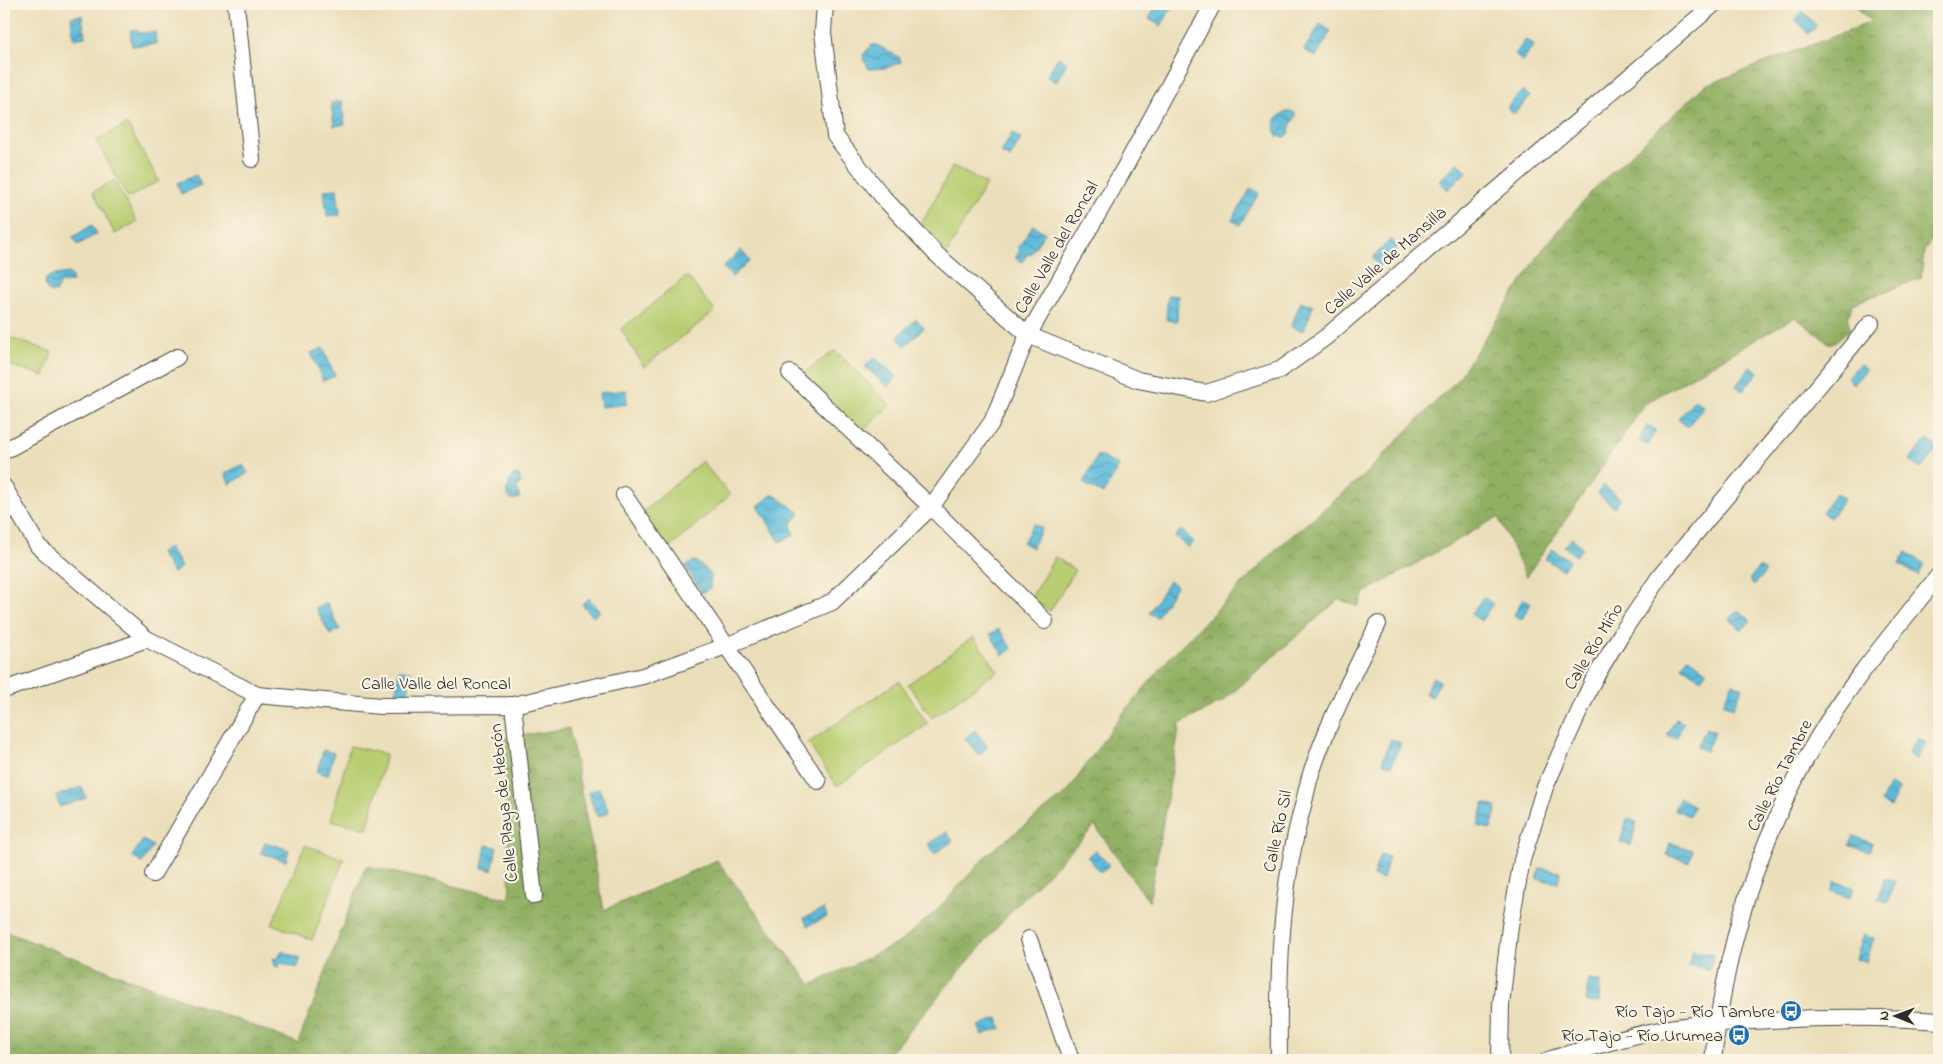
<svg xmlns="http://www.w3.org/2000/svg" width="1943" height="1064" viewBox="0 0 1943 1064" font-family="'Indie Flower',sans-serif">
<defs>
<pattern id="forest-crowns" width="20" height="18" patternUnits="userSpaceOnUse" patternTransform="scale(1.25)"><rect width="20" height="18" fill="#92b063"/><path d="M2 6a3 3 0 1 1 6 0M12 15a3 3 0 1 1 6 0" fill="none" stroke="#778f52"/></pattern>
<pattern id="water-waves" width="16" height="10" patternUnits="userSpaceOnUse" patternTransform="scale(1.25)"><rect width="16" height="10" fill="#5bbbda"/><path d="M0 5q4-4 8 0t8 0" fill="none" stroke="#4b98b1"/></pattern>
</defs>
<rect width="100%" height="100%" fill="#fcf5e5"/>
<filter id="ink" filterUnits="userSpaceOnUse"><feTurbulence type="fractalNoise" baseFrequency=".02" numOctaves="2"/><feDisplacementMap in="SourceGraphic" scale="10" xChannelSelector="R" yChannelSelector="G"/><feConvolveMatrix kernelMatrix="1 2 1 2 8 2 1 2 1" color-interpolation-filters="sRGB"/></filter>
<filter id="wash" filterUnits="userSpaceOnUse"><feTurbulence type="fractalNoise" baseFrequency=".0096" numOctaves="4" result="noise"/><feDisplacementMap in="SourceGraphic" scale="20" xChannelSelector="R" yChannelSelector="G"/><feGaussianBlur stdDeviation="1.12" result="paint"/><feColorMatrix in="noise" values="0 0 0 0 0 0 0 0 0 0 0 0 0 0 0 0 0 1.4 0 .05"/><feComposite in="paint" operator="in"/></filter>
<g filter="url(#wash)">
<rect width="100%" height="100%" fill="#ebdfbb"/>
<!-- forest -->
<path fill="url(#forest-crowns)" stroke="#5e6e47" d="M1854,4H1939V228L1924,251L1921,278L1852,304L1848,320L1850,329L1831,345L1795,317L1646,403L1526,577L1498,517L1364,593L1358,607L1339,599L1222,702L1180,724L1149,902L1095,826L1013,909L884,1060H4V931L298,1043L366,866L510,899L504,738L569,728L604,910L717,860L811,985L900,942L938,909L990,852L1067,793L1115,723L1172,655L1281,545L1362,477L1458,379L1543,249L1594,189L1704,86L1871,22Z"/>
<!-- pitch -->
<path fill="#b8cd71" stroke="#727c4e" d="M127,124L159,181L128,198L96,141Z
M953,166L986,184L947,253L920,226Z
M114,180L137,222L115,234L93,192Z
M687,276L715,311L644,367L621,329Z
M8,337L52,352L44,376L4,363V350Z
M835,350L890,405L860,435L800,376Z
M702,461L730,495L667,550L641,514Z
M1055,557L1075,570L1050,611L1030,599Z
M973,637L998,671L932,718L908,684Z
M899,681L928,724L837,786L808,743Z
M350,746L386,754L367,829L331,820Z
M305,845L344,859L312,940L272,924Z"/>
<!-- water -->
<path fill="url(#water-waves)" stroke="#437382" d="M1157,4H1174L1161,26L1149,19Z
M1803,11L1817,26L1808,34L1795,19Z
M82,15L85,37L74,39L71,17Z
M1320,24L1331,31L1316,57L1304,50Z
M137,29L138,33L155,32L156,44L132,46L130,30Z
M1526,39L1534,45L1522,61L1515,55Z
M872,45H877L900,58L901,62L886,68L869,69L864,60L863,55Z
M1058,57L1067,63L1056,82L1047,76Z
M1523,90L1530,97L1514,114L1507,107Z
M342,101L345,124L334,126L331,103Z
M1290,111L1294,112L1296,116L1290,126L1289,134L1285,137L1277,136C1272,122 1275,115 1290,111Z
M1012,133L1021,139L1010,158L1001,153Z
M1458,162L1467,171L1448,190L1439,181Z
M196,175L201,185L181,194L177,183Z
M1251,188L1259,193L1240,225L1232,220Z
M337,189L340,215L327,216L324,190Z
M92,225L97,234L78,245L73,237Z
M1033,225L1045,233L1030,255L1028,254L1022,262L1015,258L1020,250L1018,248Z
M1391,239L1398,247L1379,266L1372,258Z
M741,250L750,261L732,277L723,267Z
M68,273L72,276V282L61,283L55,292H49L46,287L45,280L50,276Z
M1168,295L1178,296L1177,321L1166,320Z
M1301,301L1313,306L1304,331L1291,327Z
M916,319L924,328L905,346L897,337Z
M323,348L335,376L323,381L311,353Z
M874,357L897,377L888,387L865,367Z
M1860,364L1866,370L1853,384L1847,377Z
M1751,366L1758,372L1743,391L1736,386Z
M626,390L627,404L601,407L599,393Z
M1695,399L1704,407L1687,427L1678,419Z
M1647,425L1656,430L1648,445L1639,441Z
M1927,439L1938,448L1921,469L1910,460Z
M1098,455L1119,466L1103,494L1083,483Z
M242,464L248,473L230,484L225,474Z
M519,475L521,484L516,487L520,498L511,500L506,493L512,476Z
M1603,485L1621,499L1614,507L1597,493Z
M1836,493L1844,499L1830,518L1822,512Z
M773,494L800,513L791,525L794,535L780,542L758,506Z
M1033,524L1042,528L1032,548L1023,543Z
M1181,530L1194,542L1188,548L1175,536Z
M1572,538L1583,548L1576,556L1564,546Z
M169,547L181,567L173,573L160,553Z
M1552,549L1569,560L1563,570L1545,559Z
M1906,552L1925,564L1918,576L1899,564Z
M695,561L711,574L710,588L702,593L685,566Z
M1759,567L1766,571L1755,585L1749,580Z
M1169,581L1176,586L1157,617L1149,613Z
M1483,597L1493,604L1481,621L1471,614Z
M589,598L600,611L593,617L582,604Z
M1523,599L1531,603L1522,619L1514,615Z
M327,603L340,629L330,635L316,608Z
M1738,610L1751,621L1742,630L1729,619Z
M999,629L1012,649L1003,655L990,634Z
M1688,657L1707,671L1701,679L1682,666Z
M399,670L411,671L408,694L396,693Z
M1433,677L1440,681L1432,697L1425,694Z
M1733,683L1743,688L1733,708L1723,703Z
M1676,719L1684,723L1676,739L1667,735Z
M1706,728L1715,732L1706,751L1697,747Z
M975,730L988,747L978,755L965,738Z
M1918,738L1926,743L1916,759L1908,754Z
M1391,739L1401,743L1391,766L1382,762Z
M323,750L334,753L328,775L317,772Z
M1890,784L1899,789L1890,807L1881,802Z
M82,787L86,798L60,807L56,796Z
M599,788L609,812L597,817L588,792Z
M1680,798L1694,806L1689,816L1674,809Z
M1484,803L1497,807L1491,829L1478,826Z
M1627,819L1637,822L1631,845L1620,843Z
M947,832L953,841L934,854L928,844Z
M1853,836L1872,843L1869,852L1849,845Z
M143,840L153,846L142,863L132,856Z
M265,842L289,850L286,861L261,853Z
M1670,843L1693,850L1689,862L1667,855Z
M486,845L497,847L492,870L482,868Z
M1095,850L1109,865L1101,872L1087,857Z
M1380,854L1389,857L1383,879L1373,876Z
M1540,868L1560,872L1558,883L1537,879Z
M1885,878L1895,881L1888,902L1878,899Z
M1835,881L1854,888L1850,898L1831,891Z
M824,909L827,917L808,926L804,918Z
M1864,934L1874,938L1866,963L1856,959Z
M1692,950L1714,955L1710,970L1689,965Z
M281,951L301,958L297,968L281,963L278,967L275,966L273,958L278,959Z
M1588,980L1600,981L1599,1003L1586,1002Z
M998,1018L1001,1028L982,1035L978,1026Z"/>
</g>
<g filter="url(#ink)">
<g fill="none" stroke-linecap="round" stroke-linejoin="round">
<!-- street casing -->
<g stroke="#484641" stroke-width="18">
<path id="street" d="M236,4L252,159
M825,4L823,32L835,136L882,196L936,254L1028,335L1138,380L1206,393L1280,370L1326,337L1714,4
M790,373L931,507L1045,621
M4,451L177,357
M4,487L38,546L147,639L257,695L381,706L513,705L643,676L726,646L832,602L931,507L992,422L1028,335L1125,167L1213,4
M624,495L818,781
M4,690L147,639
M513,705L534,896
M153,874L257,695
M1029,939L1071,1060
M1279,1060C1278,973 1280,887 1304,802C1307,789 1309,777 1314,765C1331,716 1355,670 1378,624
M1500,1060L1501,1005L1510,926L1522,860L1545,787L1593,681L1623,631L1660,576L1871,323
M1548,1060C1588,1048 1628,1036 1669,1028C1697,1023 1725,1023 1753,1021C1815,1017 1877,1016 1939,1021
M1713,1060C1725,947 1760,837 1817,739C1850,682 1898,627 1939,575"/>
</g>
<!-- street -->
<use href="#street" stroke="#fff" stroke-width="16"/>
</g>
</g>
<!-- icons -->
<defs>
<g id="bus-disc" transform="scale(1.125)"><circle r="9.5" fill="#1f6fb2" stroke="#fcf5e5"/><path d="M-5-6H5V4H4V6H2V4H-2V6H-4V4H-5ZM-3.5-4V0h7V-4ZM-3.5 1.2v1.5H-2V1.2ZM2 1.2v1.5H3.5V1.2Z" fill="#fff"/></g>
</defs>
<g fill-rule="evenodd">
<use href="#bus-disc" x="1791" y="1011"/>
<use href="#bus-disc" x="1739" y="1035"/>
</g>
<g text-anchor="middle" stroke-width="4.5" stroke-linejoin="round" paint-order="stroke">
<!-- street labels -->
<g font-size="18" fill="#2b2b2b" stroke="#fcf5e5">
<text transform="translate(1056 247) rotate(-60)" y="6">Calle Valle del Roncal</text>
<text transform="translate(1385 260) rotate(-41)" y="6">Calle Valle de Mansilla</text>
<text transform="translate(1593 646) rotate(-59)" y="6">Calle Río Miño</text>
<text x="436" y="689">Calle Valle del Roncal</text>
<text transform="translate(1779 775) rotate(-63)" y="6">Calle Río Tambre</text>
<text transform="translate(503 803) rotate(-96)" y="6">Calle Playa de Hebrón</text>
<text transform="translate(1277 831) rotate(-78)" y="6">Calle Río Sil</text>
</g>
<!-- poi labels -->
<g font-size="18" fill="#2b2b2b" stroke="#fcf5e5" text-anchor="end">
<text x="1775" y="1017">Río Tajo - Río Tambre</text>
<text x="1723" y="1041">Río Tajo - Río Urumea</text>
</g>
</g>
<!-- margin -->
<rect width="1943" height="1064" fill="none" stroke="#fcf5e5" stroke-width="20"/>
<!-- north arrow -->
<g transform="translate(1896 1016) rotate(271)" stroke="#fcf5e5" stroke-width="4" paint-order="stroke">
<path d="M0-4L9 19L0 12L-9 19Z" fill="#2b2b2b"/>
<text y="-8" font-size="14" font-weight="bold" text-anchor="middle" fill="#2b2b2b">N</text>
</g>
</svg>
